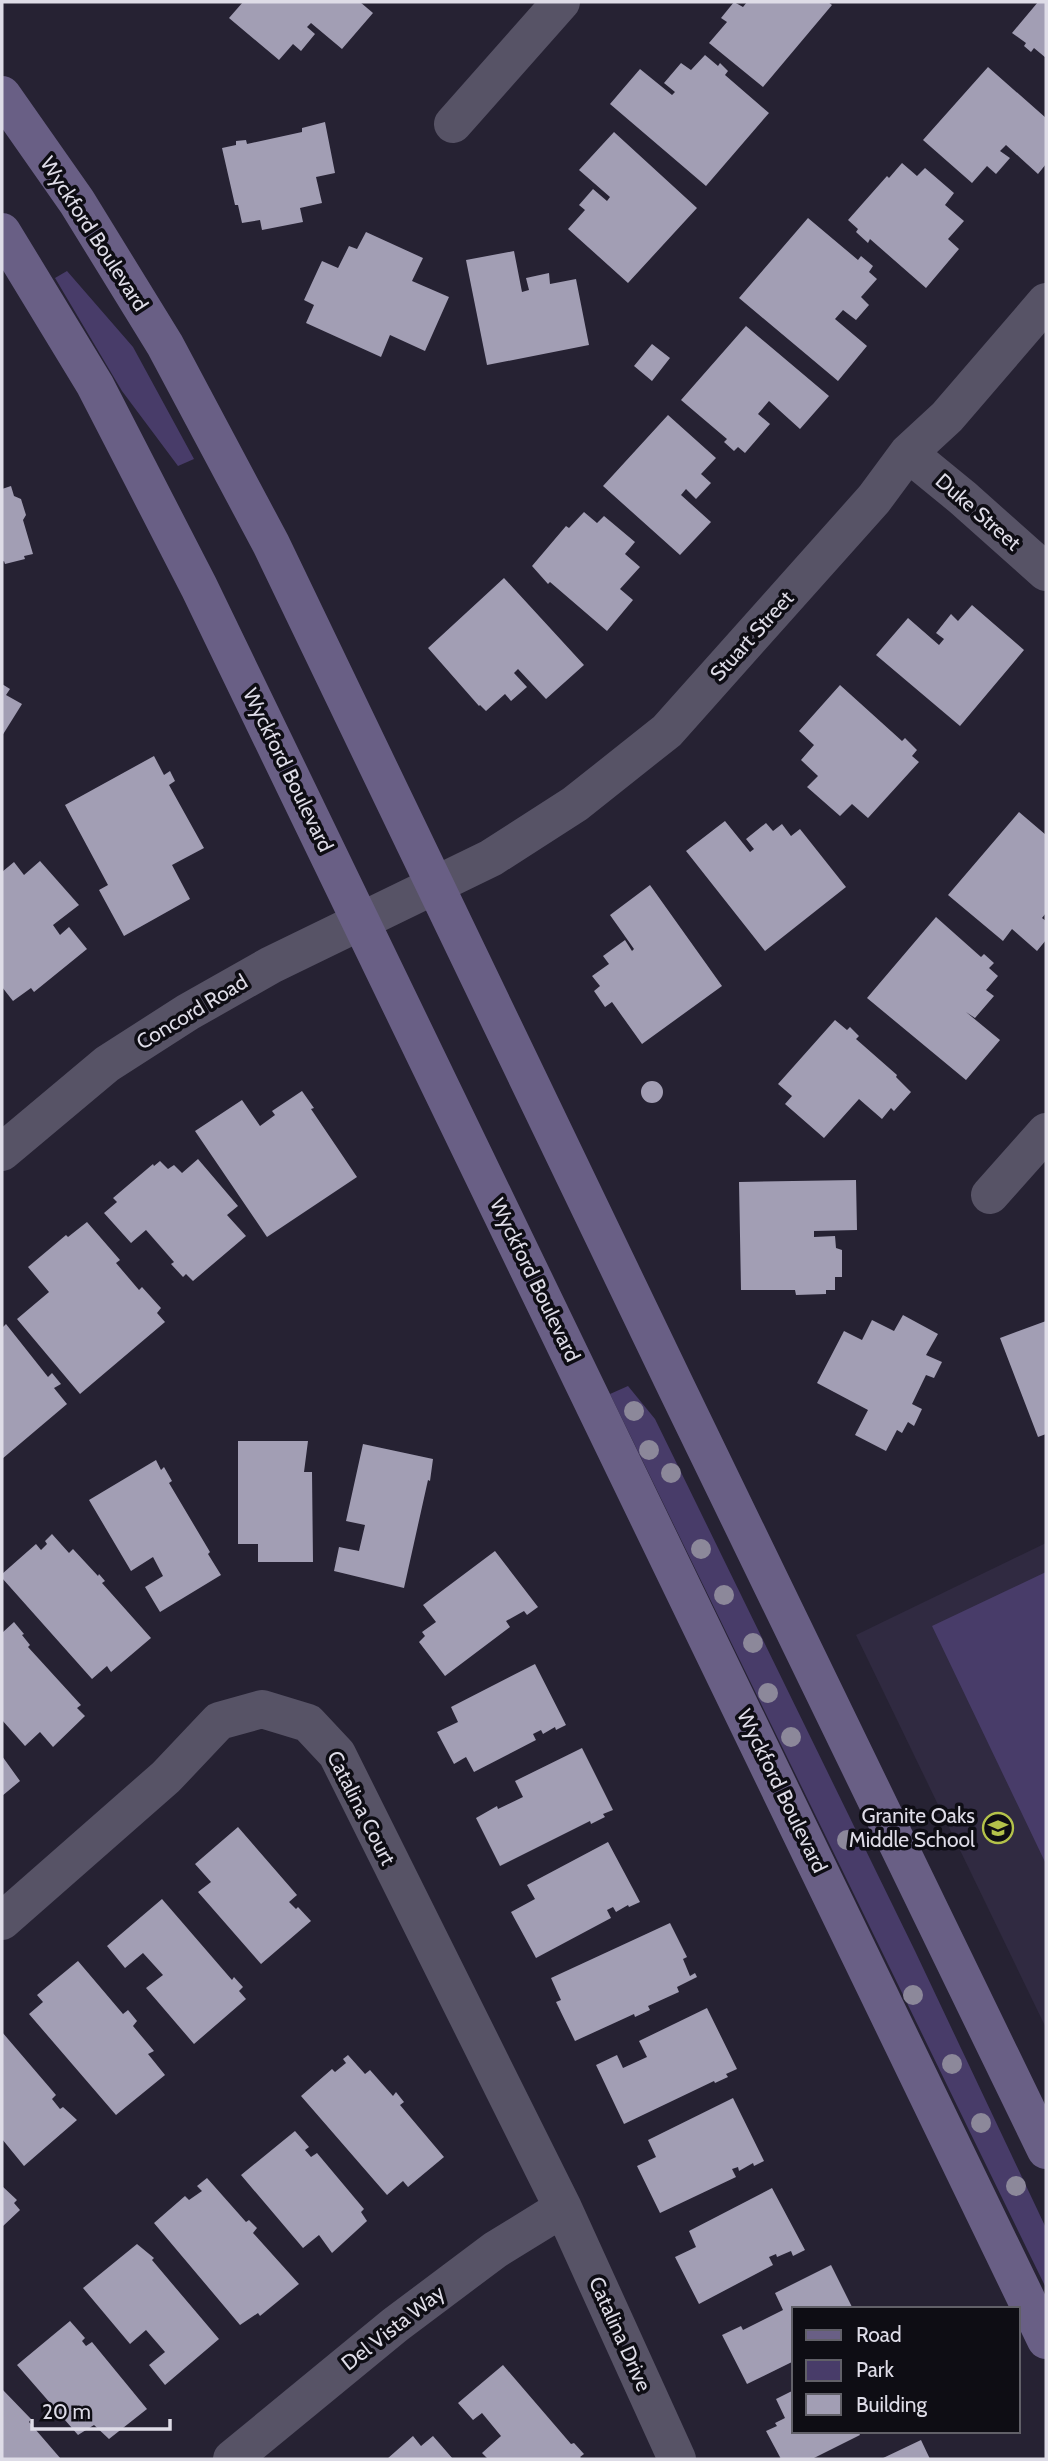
<svg xmlns="http://www.w3.org/2000/svg" width="1048" height="2461" viewBox="0 0 1048 2461" font-family="Cabin,sans-serif">
<rect width="100%" height="100%" fill="#262233"/>
<!-- built -->
<path fill="#302a41" d="M1046,1543V2028L856,1635Z"/>
<!-- green -->
<path fill="#483c69" d="M67,271L133,347L194,459L178,466L122,391L55,278Z
M628,1386L655,1419L915,1951L1046,2228V2288L610,1394Z
M1046,1572V1864L932,1626Z"/>
<!-- building -->
<path fill="#a29eb4" d="M243,2H360L373,13L342,49L311,23L307,27L315,34L301,51L293,44L279,60L229,18Z
M734,2L743,7L747,2H828L832,5L763,87L709,43L727,22L721,18Z
M1038,2H1046V58L1034,48L1031,52L1024,46L1026,43L1012,33Z
M705,55L718,66L720,63L728,71L725,75L769,113L706,186L610,104L640,69L672,95L675,92L664,83L681,63L691,70Z
M988,67L1046,118V164L1038,174L1006,145L1000,151L1010,158L996,174L987,166L972,183L923,140Z
M325,122L335,173L316,177L322,203L300,208L303,222L262,230L260,220L242,223L238,205H235L222,148L236,145V141L246,140L247,144L302,132V128Z
M614,132L697,208L628,283L568,229L585,210L579,205L593,189L607,201L610,197L579,170Z
M902,163L917,176L925,168L954,193L945,205L964,221L948,239L959,249L926,288L870,239L868,243L856,232L858,229L848,220L887,176L889,178Z
M808,218L858,260L861,256L873,266L869,272L877,279L861,297L869,305L856,320L843,310L835,319L867,346L838,381L739,298Z
M366,232L423,258L412,281L449,297L425,351L390,335L381,357L306,323L314,305L304,300L322,261L338,268L349,246L357,249Z
M514,251L522,292L529,290L526,278L549,273L550,284L576,279L589,345L487,365L466,260Z
M746,326L829,396L800,429L769,401L758,414L770,424L745,453L738,447L734,451L724,442L727,439L681,400Z
M652,344L670,358L652,381L634,366Z
M668,415L716,458L701,474L711,483L696,499L686,489L681,495L711,522L680,555L603,486Z
M11,486L14,496L21,499L26,515L23,520L33,554L24,556L25,559L5,564L4,561L2,562V489Z
M584,512L597,523L604,516L635,542L625,554L640,567L620,589L633,600L607,631L550,582L548,584L532,566L566,526L569,528Z
M504,578L584,665L546,699L518,669L514,673L527,687L511,701L505,694L486,711L480,705L479,706L428,648Z
M972,605L1024,650L960,726L876,655L908,618L939,645L944,639L936,633L951,614L958,621Z
M2,684L10,689L6,695L22,704L2,736Z
M840,685L902,741L905,738L917,750L912,756L919,762L868,818L852,804L840,816L807,787L818,776L801,760L814,745L799,731Z
M154,756L164,775L170,771L175,781L169,785L204,848L172,865L190,899L124,936L99,890L108,885L65,805Z
M1019,812L1046,835V913L1042,918L1046,921V940L1037,951L1012,929L1003,941L948,895Z
M725,821L750,852L754,849L746,839L766,823L773,831L782,824L791,836L800,829L846,887L765,951L686,851Z
M40,861L79,905L53,925L60,935L69,927L87,949L34,992L31,988L13,1001L2,987V872L14,862L24,875Z
M650,885L722,986L642,1044L612,1002L605,1007L594,991L600,986L592,976L609,964L603,956L625,940L632,951L634,949L610,915Z
M936,917L981,957L984,954L994,963L989,968L998,976L986,990L994,996L975,1018L966,1012L1000,1040L966,1080L867,998Z
M835,1020L847,1030L850,1027L859,1036L856,1039L897,1075L896,1077L911,1092L894,1111L891,1108L882,1119L859,1099L824,1138L785,1104L792,1096L778,1084Z
M641 1092a11 11 0 1 1 22 0a11 11 0 1 1-22 0Z
M302,1091L314,1108L311,1109L357,1177L267,1237L195,1131L242,1100L260,1126L275,1115L272,1111Z
M198,1159L238,1206L227,1215L246,1236L193,1281L186,1274L183,1277L171,1264L174,1262L146,1230L131,1243L104,1213L117,1202L113,1198L153,1164L154,1166L160,1161L168,1169L174,1165L182,1173Z
M856,1180L857,1230L814,1231V1237L835,1236L836,1248L842,1250V1277H835V1290H826V1294L796,1295L795,1290H741L739,1182Z
M87,1222L120,1260L116,1263L139,1290L142,1287L161,1308L157,1313L165,1322L80,1394L17,1319L49,1292L28,1267L66,1235L68,1237Z
M903,1315L938,1334L926,1355L942,1362L934,1378L926,1375L912,1404L922,1409L914,1426L908,1422L902,1433L897,1430L886,1451L855,1435L868,1410L817,1383L844,1331L862,1340L872,1320L894,1331Z
M1046,1321V1434L1038,1437L1000,1338Z
M6,1324L48,1377L52,1373L61,1384L54,1388L67,1404L2,1459V1328Z
M238,1441H308L304,1472H312L313,1562H258V1544H238Z
M363,1444L433,1459L430,1481L428,1480L404,1588L334,1571L339,1547L359,1551L365,1525L346,1521Z
M156,1460L161,1470L164,1467L172,1481L169,1483L210,1552L208,1554L221,1575L160,1612L145,1587L163,1576L153,1557L131,1571L89,1500Z
M52,1534L69,1553L73,1549L98,1576L99,1574L105,1581L102,1583L151,1638L111,1672L107,1666L92,1679L2,1578V1574L36,1544L41,1550L47,1544L45,1541Z
M495,1551L538,1607L527,1615L524,1611L506,1621L510,1627L445,1676L419,1642L425,1636L422,1632L436,1622L423,1605Z
M14,1622L24,1634L22,1635L30,1645L28,1647L81,1705L77,1708L85,1716L53,1747L40,1732L25,1746L2,1720V1633Z
M535,1664L566,1725L556,1730L555,1727L543,1734L541,1730L533,1734L536,1740L474,1772L466,1757L454,1764L437,1732L458,1722L451,1707Z
M582,1748L613,1810L603,1814L605,1817L591,1824L590,1821L500,1866L476,1818L497,1806L498,1809L523,1797L515,1781Z
M2,1756L20,1781L2,1796Z
M238,1827L297,1895L289,1902L296,1909L298,1907L311,1921L261,1964L198,1892L211,1882L195,1864Z
M608,1842L640,1902L629,1907L628,1905L616,1912L613,1907L607,1910L611,1918L536,1958L511,1912L535,1899L527,1885Z
M162,1899L232,1980L234,1977L243,1987L239,1991L246,1999L194,2044L146,1988L163,1975L143,1953L125,1968L107,1946Z
M670,1923L687,1957L683,1959L690,1976L695,1973L697,1977L677,1987L679,1992L648,2006L650,2010L635,2017L634,2014L575,2041L556,2002L561,2000L551,1978Z
M78,1961L123,2014L128,2010L137,2021L133,2026L154,2051L148,2054L165,2075L116,2115L29,2014L43,2002L37,1995Z
M707,2008L737,2069L726,2074L728,2077L715,2083L714,2081L624,2124L596,2065L617,2055L623,2068L647,2057L639,2041Z
M2,2032L56,2095L52,2099L60,2109L63,2107L77,2120L24,2166L2,2139Z
M348,2055L365,2074L370,2070L393,2096L396,2092L404,2102L400,2105L444,2157L408,2187L403,2181L387,2195L301,2096L332,2069L335,2072L346,2063L343,2059Z
M733,2098L764,2161L754,2166L753,2163L739,2171L738,2167L732,2169L736,2177L660,2213L637,2166L656,2157L648,2140Z
M295,2131L309,2147L305,2150L311,2157L317,2153L364,2209L361,2212L367,2221L332,2253L319,2235L303,2248L241,2175Z
M207,2178L246,2222L249,2220L257,2228L253,2233L299,2284L260,2316L258,2313L240,2325L154,2223L185,2196L189,2200L202,2191L197,2186Z
M2,2186L17,2200L14,2203L20,2210L2,2227Z
M772,2188L805,2250L793,2256L791,2251L777,2257L776,2254L769,2257L773,2265L699,2304L675,2257L696,2247L689,2231Z
M137,2244L154,2258L152,2260L219,2339L165,2385L149,2365L165,2352L146,2330L130,2344L83,2288Z
M831,2265L853,2309H794V2361L747,2384L722,2335L741,2326L743,2330L783,2310L775,2293Z
M70,2321L85,2338L82,2341L86,2346L92,2342L147,2409L109,2439L94,2425L78,2435L17,2365Z
M503,2365L571,2444L574,2443L584,2454L580,2457L582,2459H488L482,2453L501,2436L482,2413L473,2420L458,2403Z
M2,2389L31,2419L29,2422L61,2459H2Z
M794,2390V2431H858L860,2435L812,2459H781L766,2431L777,2426L775,2423L785,2418L776,2399Z
M413,2436L421,2446L433,2436L453,2459H387Z
M921,2440L930,2459H881Z"/>
<g fill="none" stroke-linecap="round" stroke-linejoin="round">
<!-- street -->
<path stroke="#575366" stroke-width="38" d="M453,124L561,2
M908,453L963,498L1046,572
M2,1152L107,1064L188,1012L271,965L491,858L575,804L667,731L874,499L908,453L947,417L1046,302
M990,1195L1046,1132
M2,1921L166,1777L219,1721L262,1709L308,1723L337,1754L563,2208L677,2459
M232,2459L395,2325L495,2250L563,2208"/>
<!-- secondary -->
<path stroke="#695f85" stroke-width="38" d="M2,95L77,202L165,345L271,544L677,1389L1046,2150
M2,232L95,385L199,587L1046,2340"/>
</g>
<!-- trees -->
<g fill="#8c889a">
<circle cx="634" cy="1411" r="10"/>
<circle cx="649" cy="1450" r="10"/>
<circle cx="671" cy="1473" r="10"/>
<circle cx="701" cy="1549" r="10"/>
<circle cx="724" cy="1595" r="10"/>
<circle cx="753" cy="1643" r="10"/>
<circle cx="768" cy="1693" r="10"/>
<circle cx="791" cy="1737" r="10"/>
<circle cx="847" cy="1840" r="10"/>
<circle cx="913" cy="1995" r="10"/>
<circle cx="952" cy="2064" r="10"/>
<circle cx="981" cy="2123" r="10"/>
<circle cx="1016" cy="2186" r="10"/>
</g>
<!-- icons -->
<defs>
<g id="school-ring" transform="scale(1.575)"><circle r="9.5" fill="#0e0d14" stroke="#b4c24a" stroke-width="1.5"/><path d="M0-5L7-2L0 1L-7-2ZM-4 1L0 2.5L4 1V4Q0 6-4 4Z" fill="#b4c24a"/></g>
</defs>
<g fill-rule="evenodd">
<use href="#school-ring" x="998" y="1828"/>
</g>
<g text-anchor="middle" stroke-width="7" stroke-linejoin="round" paint-order="stroke">
<!-- street labels -->
<g font-size="21" fill="#dedce7" stroke="#0e0d14">
<text transform="translate(94 234) rotate(57)" y="7">Wyckford Boulevard</text>
<text transform="translate(978 512) rotate(41)" y="7">Duke Street</text>
<text transform="translate(752 636) rotate(-48)" y="7">Stuart Street</text>
<text transform="translate(288 770) rotate(64)" y="7">Wyckford Boulevard</text>
<text transform="translate(192 1012) rotate(-31)" y="7">Concord Road</text>
<text transform="translate(535 1280) rotate(64)" y="7">Wyckford Boulevard</text>
<text transform="translate(782 1791) rotate(64)" y="7">Wyckford Boulevard</text>
<text transform="translate(361 1808) rotate(63)" y="7">Catalina Court</text>
<text transform="translate(393 2328) rotate(-38)" y="7">Del Vista Way</text>
<text transform="translate(620 2334) rotate(66)" y="7">Catalina Drive</text>
</g>
<!-- poi labels -->
<g font-size="21" fill="#dedce7" stroke="#0e0d14" text-anchor="end">
<text x="975" y="1823">Granite Oaks<tspan x="975" dy="24">Middle School</tspan></text>
</g>
</g>
<!-- border -->
<rect width="1048" height="2461" fill="none" stroke="#dedce7" stroke-width="7"/>
<!-- legend -->
<rect x="792" y="2307" width="228" height="126" fill="#0e0d14" stroke="#616068" stroke-width="2"/>
<rect x="806" y="2330" width="35" height="10" fill="#695f85" stroke="#616068" stroke-width="2"/>
<text x="856" y="2342" font-size="21" fill="#dedce7">Road</text>
<rect x="806" y="2360" width="35" height="21" fill="#483c69" stroke="#616068" stroke-width="2"/>
<text x="856" y="2377" font-size="21" fill="#dedce7">Park</text>
<rect x="806" y="2394" width="35" height="21" fill="#a29eb4" stroke="#616068" stroke-width="2"/>
<text x="856" y="2412" font-size="21" fill="#dedce7">Building</text>
<!-- scale -->
<path d="M32 2419v10h138v-10" fill="none" stroke="#dedce7" stroke-width="3.5"/>
<text x="42" y="2419" font-size="21" fill="#dedce7" stroke="#0e0d14" stroke-width="5" paint-order="stroke">20 m</text>
</svg>
